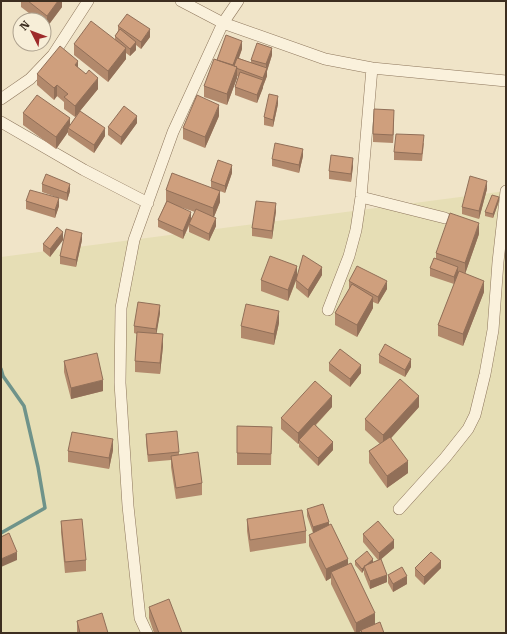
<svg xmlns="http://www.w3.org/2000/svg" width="507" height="634" viewBox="0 0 507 634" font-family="'Roboto Serif',serif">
<rect width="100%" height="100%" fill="#f0e4c8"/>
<!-- farmland -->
<path fill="#e6deb5" d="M506,191V633H1V257Z"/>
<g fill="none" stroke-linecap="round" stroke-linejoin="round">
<!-- stream -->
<path stroke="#6f938a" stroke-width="3.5" d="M1,369L3,376L24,406L38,467L45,508L1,533"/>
<!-- street casing -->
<g stroke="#8d765c" stroke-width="12">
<path id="street" d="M181,1L223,23L325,59L372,68L506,81
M1,99L30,79L53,55L88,1
M1,122L84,170L148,203
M361,197L445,218
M328,310L349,256L356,230L361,197L372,68
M399,509L445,458L468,429L475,415L485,374L493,330L498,262L506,191
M147,633L140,618L128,506L120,383L121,308L134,240L173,132L223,23L238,1"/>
</g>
<!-- street -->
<use href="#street" stroke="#faf1dc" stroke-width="11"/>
</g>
<!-- wall -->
<path fill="#b2896c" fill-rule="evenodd" d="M21,1H62V7L47,27L44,25V20H38L21,7Z
M118,26L150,37L141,49L136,45V50L130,56L126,53V59L108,82L74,55V44L115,39V36L118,31Z
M242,49L239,58L251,63V60L272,55L267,71V76L257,103L235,95V87L238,77L237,76V78L227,105L204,97V86L217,60Z
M78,68L98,89L80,111L105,136L94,153L68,135V132L56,149L23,125V113L70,126L78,113L75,117L64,109V102L57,96L54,100L37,85V74Z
M278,104L273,127L264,125V117Z
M219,116L205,148L183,139V128Z
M394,118L393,143L373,142V134Z
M137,123L121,145L108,135V127Z
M424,143L422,161L394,160V152Z
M303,156L299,173L272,166V159Z
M353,166L351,182L329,179V171Z
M232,173L225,193L220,191V202L214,217L216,226L209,241L189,232V226L183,239L158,227V220L166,202V190L211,188V181ZM177,206L195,212L191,219Z
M42,184L70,191L67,201L42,192Z
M487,189L479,219L462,214V207Z
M26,201L59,206L55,218L26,209Z
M499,201L493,218L485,216V212Z
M276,211L272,239L252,236V228Z
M479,234L465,274L484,292L463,346L438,336V325L454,284L430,276V268L436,259V253Z
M63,240L50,257L43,251V244Z
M82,240L76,267L60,264V256Z
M297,275H322L308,298L296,288V281L288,301L261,291V280Z
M349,281L387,289L378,304L373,302V308L357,337L335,325V313L349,289Z
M160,313L156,334L163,346L160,374L135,372V361L137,334L134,333V326Z
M279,323L274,345L241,338V326Z
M379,355L411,367L405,377L379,363Z
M64,361L103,391L71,399L64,372Z
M329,363L361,373L350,387L329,371Z
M332,407L316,425L333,450L318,466L299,447V443L298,444L281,429V418Z
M419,407L391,438L408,473L387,488L369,463V451L380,444L365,430V419Z
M237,426L272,427L271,465H237Z
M146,434L179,452V455L202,483V495L176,499L171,467V460L148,462L146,442Z
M113,450L109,469L68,462V451Z
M307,509L329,525L375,624L384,633H361V631L358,633H355L331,584V578L326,581L309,546V535L313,533L307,516Z
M247,519L306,531V543L250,552L247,531Z
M61,521L86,560V571L65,573L61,532Z
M363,534L394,548L380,560L387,582L370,589L364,574V570L362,573L355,565V561L373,562L378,560L363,542Z
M415,568H441L424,585L415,576Z
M388,575L407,584L393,592L388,583Z
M149,607L182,633H154L149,618Z
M77,621L108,633H77Z"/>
<!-- shaded-wall -->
<path fill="#916f58" d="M58,1H62V7L47,27V16Z
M150,29V37L141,49V42Z
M242,41V49L235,68H231Z
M136,42V50L130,56V49Z
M126,48V59L108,82V71Z
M272,48V55L267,71V76L263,86V78L266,69V64Z
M78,61V72L75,65Z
M237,67V78L227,105V94Z
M98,78V89L75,117V106Z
M263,80V88L257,103V95Z
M57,85V96L54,100V88Z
M278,96V104L273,127V120Z
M219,105V116L205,148V137Z
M394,110V118L393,143V135Z
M137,116V123L121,145V137Z
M70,118V128H68V132L56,149V137Z
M105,128V136L94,153V145Z
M303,149V156L299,173V165Z
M353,158V166L351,182V174Z
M232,165V173L225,193V186Z
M487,181V189L479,219V211Z
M70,184V191L67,201V193Z
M220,191V202L213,219V208Z
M499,197V201L493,218V214Z
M59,198V206L55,218V210Z
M276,203V211L272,239V231Z
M191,212V220L189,224L183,239V231Z
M216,218V226L209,241V234Z
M479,223V234L465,274V263Z
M63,232V240L50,257V249Z
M82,233V240L76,267V260Z
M297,266V277L288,301V290Z
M322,267V275L308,298V290Z
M458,267V274L454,285V277Z
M387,281V289L378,304V297Z
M484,281V292L463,346V334Z
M373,297V308L357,337V325Z
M160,305V313L156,337V329Z
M279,311V323L274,345V334Z
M163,334V346L160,374V363Z
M411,359V367L405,377V370Z
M361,365V373L350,387V379Z
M103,380V391L71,399V388Z
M332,396V407L300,441L299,440V443L298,444V433Z
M419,396V407L383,447V435Z
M113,439V450L109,469V458Z
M333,442V450L318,466V458Z
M408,461V473L387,488V476Z
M329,522V530L313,535V527Z
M394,540V548L379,561V553Z
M17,552V560L1,567V559Z
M348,559V570L331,572V578L326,581V569Z
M373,559V563L365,566Z
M441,561V568L424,585V577Z
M364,566V570L362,573V569Z
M387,575V582L370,589V581Z
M407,576V584L393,592V584Z
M375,613V625L361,630V631L358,633H356V623Z"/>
<!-- building -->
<path fill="#cf9f7d" stroke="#916f58" d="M28,1H58L47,16Z
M127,14L150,29L141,42L118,26Z
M91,21L126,48L108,71L74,44Z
M120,29L136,42L130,49L115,36Z
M226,35L242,41L233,65L217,60Z
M257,43L272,48L266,64L251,60Z
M60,46L78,61L75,65L86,74L89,70L98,78L75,106L64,97L68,94L57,85L54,88L37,74Z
M237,58L267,68L263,78L236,68L237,67L234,66Z
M214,59L237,67L227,94L204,86Z
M240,72L263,80L257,95L235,87Z
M269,94L278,96L273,120L264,117Z
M37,95L70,118L56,137L23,113Z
M197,95L219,105L205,137L183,128Z
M124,106L137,116L121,137L108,127Z
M374,109L394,110L393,135L373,134Z
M80,111L105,128L94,145L68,128Z
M396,134L424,135L422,154L394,152Z
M275,143L303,149L299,165L272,159Z
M331,155L353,158L351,174L329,171Z
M218,160L232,165L225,186L211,181Z
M172,173L220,191L213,208L166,190Z
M46,174L70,184L67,193L42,184Z
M470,176L487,181L479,211L462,207Z
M30,190L59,198L55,210L26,201Z
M492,195L499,197L493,214L485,212Z
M167,201L191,212L183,231L158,220Z
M256,201L276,203L272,231L252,228Z
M196,209L216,218L209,234L189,224Z
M450,213L479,223L465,263L436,253Z
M57,227L63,232L50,249L43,244Z
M66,229L82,233L76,260L60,256Z
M303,255L322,267L308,290L296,280Z
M270,256L297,266L288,290L261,280Z
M434,258L458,267L454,277L430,268Z
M357,266L387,281L378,297L349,281Z
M459,271L484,281L463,334L438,325Z
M352,284L373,297L357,325L335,313Z
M138,302L160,305L156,329L134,326Z
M246,304L279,311L274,334L241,326Z
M137,332L163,334L160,363L135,361Z
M385,344L411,359L405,370L379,355Z
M340,349L361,365L350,379L329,363Z
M97,353L103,380L71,388L64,361Z
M400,379L419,396L383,435L365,419Z
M315,381L332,396L298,433L281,418Z
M314,424L333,442L318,458L299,440Z
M237,426L272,427L271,454L237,453Z
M177,431L179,452L148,455L146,434Z
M72,432L113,439L109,458L68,451Z
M390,437L408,461L387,476L369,451Z
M198,452L202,483L176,488L171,456Z
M323,504L329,522L313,527L307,509Z
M302,510L306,531L250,540L247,519Z
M82,519L86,560L65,562L61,521Z
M378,521L394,540L379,553L363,534Z
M331,524L348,559L326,569L309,535Z
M9,533L17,552L1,559V537Z
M367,551L373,559L362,569L355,561Z
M431,552L441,561L424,577L415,568Z
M381,559L387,575L370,581L364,566Z
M351,563L375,613L356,623L331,572Z
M402,567L407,576L393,584L388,575Z
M169,599L182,633H159L149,607Z
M102,613L108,633H80L77,621Z
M380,622L384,633H362L361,630Z"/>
<!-- border -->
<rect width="507" height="634" fill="none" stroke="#3d2e20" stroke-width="4"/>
<!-- north arrow -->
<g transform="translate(32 32) rotate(312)"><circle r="19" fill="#f7eed8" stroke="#ada18e"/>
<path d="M0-3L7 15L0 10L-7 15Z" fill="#9e2a2b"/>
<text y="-6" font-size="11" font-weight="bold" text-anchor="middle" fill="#3d2e20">N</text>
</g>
</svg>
